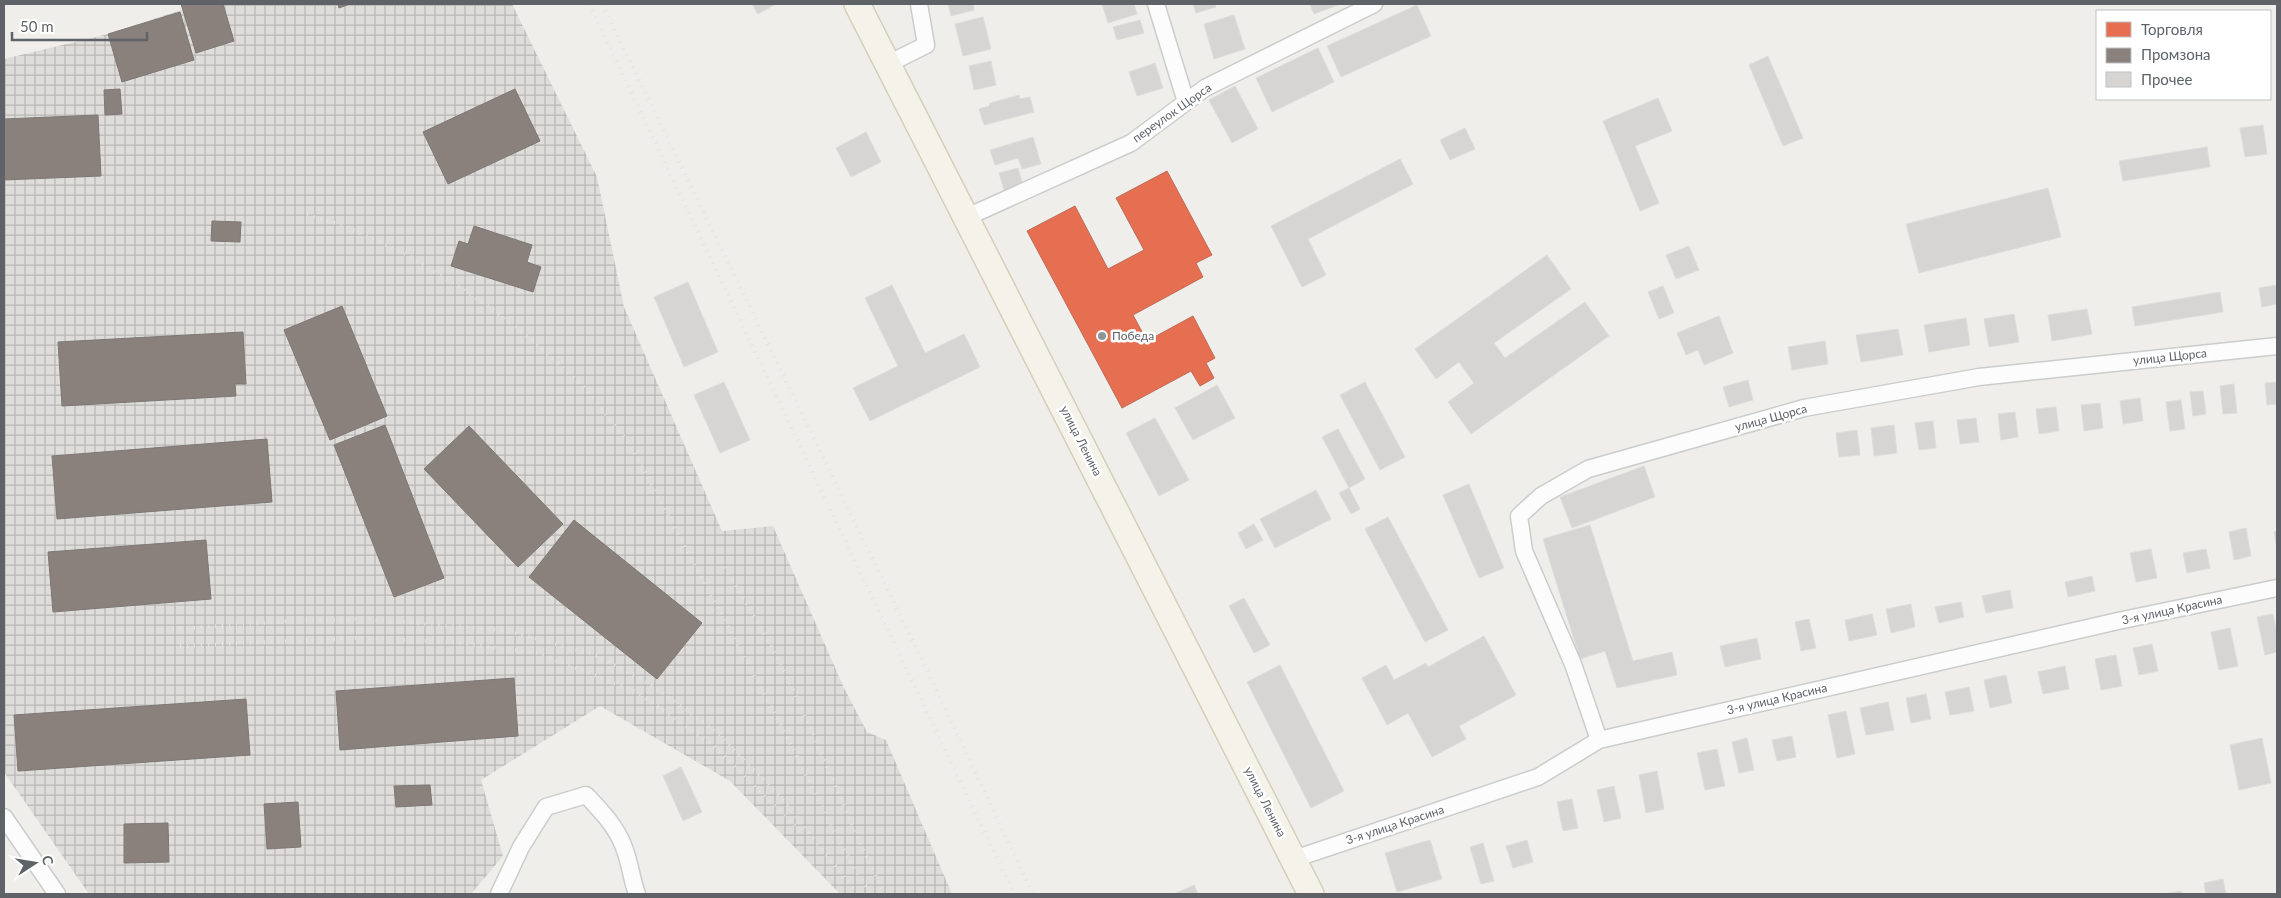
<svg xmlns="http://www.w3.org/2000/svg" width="2281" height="898" viewBox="0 0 2281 898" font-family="Lato,sans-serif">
<defs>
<pattern id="industrial-grid" width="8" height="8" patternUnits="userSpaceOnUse" patternTransform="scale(1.25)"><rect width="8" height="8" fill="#dfddda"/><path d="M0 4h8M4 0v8" fill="none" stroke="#b8b7b5"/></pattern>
</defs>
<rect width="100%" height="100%" fill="#efeeea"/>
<!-- industrial -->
<path fill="url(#industrial-grid)" d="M199,4H512L597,177L624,307L722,531L773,526L844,688L867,732L886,740L952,894H840L730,781L600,706L481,780L503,856L471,894H89L4,772V59L108,34Z"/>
<!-- shops -->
<path fill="#e76f51" stroke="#be6b58" d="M1167,171L1212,255L1196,263L1203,277L1133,315L1147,341L1193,316L1215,358L1206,363L1214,378L1200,386L1191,371L1122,408L1027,231L1075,206L1108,269L1144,250L1116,198Z"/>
<!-- industry -->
<path fill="#8a817c" stroke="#7d7876" d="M181,4H223L234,41L196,53Z
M338,4H350L339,8Z
M180,12L194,60L122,82L108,34Z
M120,89L122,114L105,115L104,90Z
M515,89L540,141L448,184L423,132Z
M98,115L101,176L4,180V119Z
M212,221L241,222L240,242L211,241Z
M474,226L532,245L527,262L541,267L533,292L451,266L459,241L468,244Z
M342,306L387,416L330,440L284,330Z
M243,332L246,384H235L236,396L62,406L58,342Z
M385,425L444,578L394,597L334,445Z
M469,426L563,524L518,567L424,469Z
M267,439L272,502L57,519L52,456Z
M574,520L702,623L657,679L529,577Z
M206,540L211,599L53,612L48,552Z
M514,678L518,736L340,750L336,691Z
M246,699L250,755L18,771L14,715Z
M430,785L432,805L396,807L394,786Z
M298,802L301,847L267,849L264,804Z
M168,823L169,862L124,863V824Z"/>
<!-- building -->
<path fill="#d6d5d3" stroke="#deddd9" d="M752,4H776L758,14Z
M948,4H973L974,10L951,16Z
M1102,4H1134L1137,14L1108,23Z
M1193,4H1215L1216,7L1196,13Z
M1310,4H1340L1314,14Z
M1417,5L1431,36L1341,77L1327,46Z
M1234,15L1245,49L1214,59L1204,24Z
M983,17L991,49L963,56L955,24Z
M1140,20L1144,33L1117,40L1113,27Z
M1318,48L1334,82L1272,112L1256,78Z
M1768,56L1803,138L1783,146L1749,65Z
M991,61L996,85L974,90L969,66Z
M1155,63L1163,88L1137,96L1129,72Z
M1235,86L1258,129L1232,143L1209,100Z
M1019,95L1020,99L1030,97L1034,112L984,125L979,109L989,106L990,103Z
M1658,98L1672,131L1635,146L1659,203L1640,211L1603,121Z
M2263,125L2267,154L2245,157L2240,128Z
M1465,128L1475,149L1450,160L1440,140Z
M866,132L881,162L851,177L836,148Z
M1033,137L1041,164L1022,169L1018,158L995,165L990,150Z
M2207,147L2210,167L2123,181L2119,161Z
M1400,159L1413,184L1308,239L1326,275L1302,287L1271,226Z
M1018,168L1024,188L1005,193L999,173Z
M2048,188L2061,237L1919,273L1906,224Z
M1689,246L1699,270L1676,279L1666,255Z
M1547,255L1571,289L1494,343L1505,358L1585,302L1609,336L1471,434L1448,402L1474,383L1459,362L1436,379L1415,349Z
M688,282L718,352L684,367L654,297Z
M892,285L925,353L964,334L980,367L870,421L853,388L898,366L865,298Z
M2277,285V304L2262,307L2259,288Z
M1663,286L1674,313L1659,319L1648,292Z
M2220,292L2223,312L2135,326L2132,307Z
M2087,309L2092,334L2052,341L2048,315Z
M2014,314L2019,342L1989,347L1984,319Z
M1719,316L1733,353L1704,365L1698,350L1686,355L1677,333Z
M1966,318L1970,345L1929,352L1924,325Z
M1898,329L1903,355L1861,362L1856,335Z
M1825,341L1828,364L1792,370L1788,347Z
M1748,380L1753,400L1729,407L1723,387Z
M724,382L750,440L720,453L694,395Z
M1365,382L1405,457L1380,470L1340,395Z
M2277,382V404L2267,405L2265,383Z
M2234,384L2237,413L2223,414L2220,386Z
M1217,385L1235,418L1193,440L1175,408Z
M2203,391L2206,414L2193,416L2190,392Z
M2140,398L2143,421L2123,424L2120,401Z
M2181,400L2185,429L2170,431L2166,402Z
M2100,403L2103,428L2084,431L2081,405Z
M2056,407L2059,431L2039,434L2036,409Z
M2015,412L2018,437L2001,440L1998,414Z
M1155,418L1189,480L1159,496L1126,433Z
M1976,418L1979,442L1960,444L1957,420Z
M1933,421L1936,448L1919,450L1915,423Z
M1894,425L1897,453L1874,456L1871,428Z
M1338,429L1365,479L1349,488L1322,437Z
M1857,430L1860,455L1839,457L1836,433Z
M1644,466L1655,497L1572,528L1560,497Z
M1469,484L1504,568L1479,578L1443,495Z
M1349,488L1360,509L1351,514L1339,493Z
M1316,490L1331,519L1275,548L1260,519Z
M1388,517L1448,630L1425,642L1365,529Z
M1254,524L1263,540L1246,549L1238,533Z
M1590,525L1633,661L1672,652L1677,675L1617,688L1605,651L1580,659L1543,539Z
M2246,528L2251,556L2234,560L2229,532Z
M2277,531V549L2274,532Z
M2151,549L2157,578L2136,582L2130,553Z
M2206,549L2210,568L2187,573L2183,553Z
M2092,576L2095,591L2068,597L2065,582Z
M2010,590L2013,608L1986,613L1982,596Z
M1244,598L1270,645L1254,653L1229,606Z
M1961,602L1964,617L1939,623L1935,607Z
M1911,604L1915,627L1891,633L1886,609Z
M1872,614L1877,635L1849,641L1845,620Z
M2273,614L2277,634V652L2265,655L2257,617Z
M1809,619L1816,648L1801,651L1795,622Z
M2230,628L2238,666L2219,670L2211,632Z
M1484,636L1516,695L1459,726L1466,739L1432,757L1408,713L1387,725L1362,678L1386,665L1394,680L1426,663L1428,667Z
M1757,638L1761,659L1725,667L1720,646Z
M2152,644L2158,671L2139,675L2133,648Z
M2116,655L2122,686L2101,690L2095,659Z
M1280,665L1344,791L1311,808L1247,682Z
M2065,666L2069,689L2043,694L2038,672Z
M2006,675L2012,703L1990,708L1984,680Z
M1969,687L1974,711L1950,715L1945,692Z
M1926,694L1931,719L1911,723L1906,698Z
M1888,702L1894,730L1866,735L1860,708Z
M1846,711L1855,754L1837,758L1828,715Z
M1792,736L1796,757L1777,761L1772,740Z
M1747,738L1754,770L1739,773L1732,742Z
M2262,738L2271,783L2239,790L2230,745Z
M1717,749L1725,786L1705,790L1697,753Z
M681,767L702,812L683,821L663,776Z
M1657,771L1664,809L1646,813L1639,775Z
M1614,786L1621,818L1604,822L1597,790Z
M1572,799L1578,828L1563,831L1557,802Z
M1430,840L1442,879L1397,892L1385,853Z
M1527,840L1533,862L1513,868L1506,846Z
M1483,843L1494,881L1481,884L1470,847Z
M2223,879L2226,894H2206L2204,883Z
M1194,885L1198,894H1174Z
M2181,891L2182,894H2163Z"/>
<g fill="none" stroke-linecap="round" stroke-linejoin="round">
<!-- street casing -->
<g stroke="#cbcccc" stroke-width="19">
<path id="street" d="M1156,4L1186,102
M888,64L926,45L919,4
M967,217L1131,143L1205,88L1374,4
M1599,740L1573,664L1524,551L1519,516L1541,496L1588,469L1804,408L1979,377L2277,346
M4,817L57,894
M1294,859L1538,777L1599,740L2118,621L2277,588
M499,894L521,847L546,807L586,795C601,811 615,825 623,845C630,861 631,878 637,894"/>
</g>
<!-- primary casing -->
<g stroke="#d7ceb8" stroke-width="28">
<path id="primary" d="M857,4L1311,894"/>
</g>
<!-- street -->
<use href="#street" stroke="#fdfcfc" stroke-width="16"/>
<!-- primary -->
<use href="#primary" stroke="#f4f2e9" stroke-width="25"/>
<!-- rail -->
<path stroke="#e4e4e4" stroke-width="4" stroke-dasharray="1 6" stroke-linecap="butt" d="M589,4L1014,894
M602,4L921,658L1033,894
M307,215L342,225L406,254L475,297L524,333L585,388L629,443L783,729L838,839L870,894
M725,567C749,608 773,647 793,690C825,758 851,828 885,894
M173,629L291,621L362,619L505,630L596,655L656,688L716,732L782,799L858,894
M180,646L360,638L451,642L539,653L636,692L713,745L803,834"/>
</g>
<!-- markers -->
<circle fill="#919496" stroke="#fff" stroke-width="2" cx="1102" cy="336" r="5"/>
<g text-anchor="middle" stroke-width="5" stroke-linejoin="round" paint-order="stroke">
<!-- street labels -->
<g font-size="12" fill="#5f6368" stroke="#fff">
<text transform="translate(1172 113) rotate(-35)" y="4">переулок Щорса</text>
<text transform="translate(2170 357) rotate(-6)" y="4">улица Щорса</text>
<text transform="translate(1771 418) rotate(-15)" y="4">улица Щорса</text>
<text transform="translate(1081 441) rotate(63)" y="4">улица Ленина</text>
<text transform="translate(2172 610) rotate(-12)" y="4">3-я улица Красина</text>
<text transform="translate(1777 699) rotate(-13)" y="4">3-я улица Красина</text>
<text transform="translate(1265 802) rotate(63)" y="4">улица Ленина</text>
<text transform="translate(1395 825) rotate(-18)" y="4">3-я улица Красина</text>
</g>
<!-- poi labels -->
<g font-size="12" fill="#5f6368" stroke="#fff" text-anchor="start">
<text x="1112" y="340">Победа</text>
</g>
</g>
<!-- border -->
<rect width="2281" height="898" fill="none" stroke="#5f6368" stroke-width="10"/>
<!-- legend -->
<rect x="2096" y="10" width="175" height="90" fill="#ffffff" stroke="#bfc1c3"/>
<rect x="2106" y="22" width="25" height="15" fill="#e76f51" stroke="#bfc1c3"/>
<text x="2141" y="35" font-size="15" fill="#5f6368">Торговля</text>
<rect x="2106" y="48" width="25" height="15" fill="#8a817c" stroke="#bfc1c3"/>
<text x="2141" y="60" font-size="15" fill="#5f6368">Промзона</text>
<rect x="2106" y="72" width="25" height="15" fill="#d6d5d3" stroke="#bfc1c3"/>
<text x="2141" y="85" font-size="15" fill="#5f6368">Прочее</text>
<!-- north arrow -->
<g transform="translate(35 863) rotate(78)" stroke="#ffffff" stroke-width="4" paint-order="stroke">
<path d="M0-4L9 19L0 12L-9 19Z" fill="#5f6368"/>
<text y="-8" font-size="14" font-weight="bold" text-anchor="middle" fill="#5f6368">С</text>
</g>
<!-- scale -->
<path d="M12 32v8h135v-8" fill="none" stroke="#5f6368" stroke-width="2.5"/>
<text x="20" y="32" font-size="15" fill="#5f6368" stroke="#ffffff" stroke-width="4" paint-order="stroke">50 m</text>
</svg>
